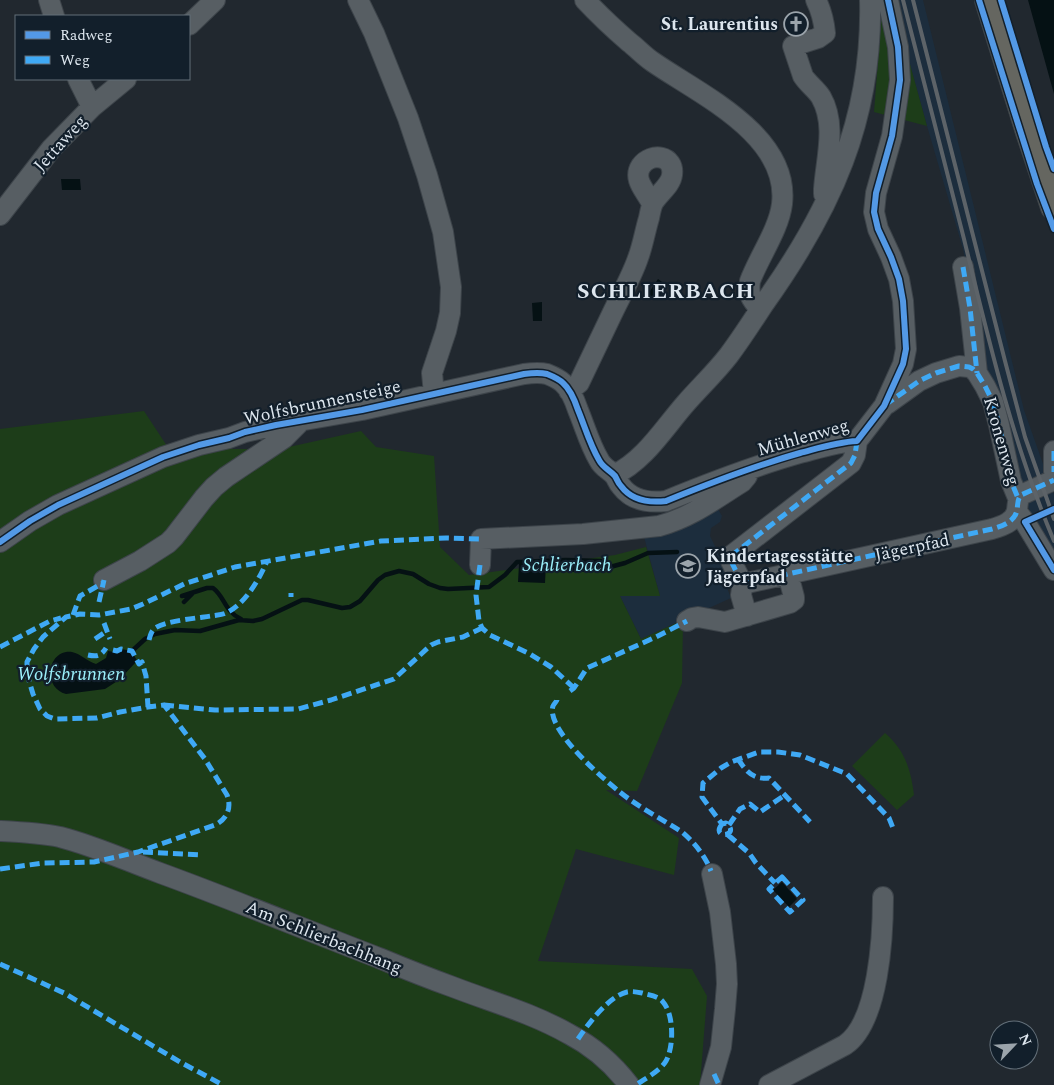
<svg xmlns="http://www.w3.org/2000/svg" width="1054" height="1085" viewBox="0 0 1054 1085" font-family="Spectral,serif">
<rect width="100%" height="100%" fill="#21282f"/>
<!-- built -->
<path fill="#1c2d3d" d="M892,0H923L1024,410L1054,495V562L1036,526L1018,483L988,373L963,249L927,126Z
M715,504L722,516L720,522L711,528L710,536L734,585L727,588L731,598L641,639L620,596H660L643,533Z"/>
<!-- green -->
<path fill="#1d3d19" d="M880,0L902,35L927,126L874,112L881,24Z
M144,411L169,449H280L361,431L376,447L434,456L440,547L469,575L615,555L646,547L660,596H620L641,639L683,620L682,683L637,791L606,790L679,838L674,875L576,849L538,961L692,969L707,996L700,1085H0V429Z
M885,733C905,750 911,770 914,795L897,810L852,766Z"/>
<!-- water -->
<path fill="#051114" d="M1028,0H1054V94Z
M61,179H80L81,190H62Z
M658,279L666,285L657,300L648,294Z
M542,302V321H533L532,303Z
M572,562H600V572H572Z
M519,564H546L545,583L518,582Z
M121,649L132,651L137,661L119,680L105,689L66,694C42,688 47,649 72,652C81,654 87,661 96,664L106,658L108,651L114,652Z
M782,882L797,899L789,907L773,890Z"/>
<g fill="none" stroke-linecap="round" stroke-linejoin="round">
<!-- stream -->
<path stroke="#051114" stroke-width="4.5" d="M182,596L207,588H213C225,597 225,612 241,619
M184,602L192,594
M132,651L145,639L155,634L175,630L200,631L239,620L253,621L262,619L302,600H308L342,608L350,607L360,601L378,580L385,575L399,571L413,574L429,584L440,588L448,589L489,587L505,575L517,562L566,560L601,561L610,567L625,563L648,553L677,552"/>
<!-- minor casing -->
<g stroke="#3d444a" stroke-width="22">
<path id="minor" d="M49,0L54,16
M358,0L374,33L408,118L427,175L443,232L451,287L450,313L446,331L432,373L434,394
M585,0C599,15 614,29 629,42C637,48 644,56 653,62C699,94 790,135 782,204C779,229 759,257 750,281C748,295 751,299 760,309
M816,0C821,10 824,22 825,33L818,38L793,46L803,76C808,84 816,89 821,97C837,125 826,159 824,189V194L827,196
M189,25L215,0
M78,79L92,107
M0,215L51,149L92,107L126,79
M963,267L970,308L977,373
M569,391L579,383C590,360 601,337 612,314C620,297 632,276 638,258C643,245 645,231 649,218C650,213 651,207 653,203C658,194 671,185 672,175C675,155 651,152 641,166C632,180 647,192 652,204
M887,404L919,381L936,373L959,366L969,367L973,369L977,373L985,386L993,402L999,425L1011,481L1018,498
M857,441L855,455L851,463L731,556V561L741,581L747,583L992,529C1002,526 1015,522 1017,510C1018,504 1017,500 1021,495L1054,480
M1054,451V472
M614,475C645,460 664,428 686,403C700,387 716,372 729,355C741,339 752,322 763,305C831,210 873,119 870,0
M1017,512L1025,522L1054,570
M0,542L30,521L58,505L163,457L199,445L229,438L245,432L276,425L362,410L524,374C531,373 539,372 547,374C552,376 559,379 563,383C571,390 575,401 578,410C585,427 590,445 599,460C603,468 610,470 615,476C617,479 618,483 621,486C632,501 649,503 666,501C710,483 754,466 800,453C819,448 837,442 857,441L884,406L903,364L906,349L903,301L899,279L891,257L878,229L874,212L876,193L892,136L900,80L898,47L888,0
M480,565L481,539L583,534L659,526C690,518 715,499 742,482L747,476
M104,580L140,561L168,543L174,537L204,498L214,487L226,477L284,438L301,421
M743,582L741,595L747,616
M687,621L692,618L698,617L725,622L790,603L794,600V597L788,574
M0,831C20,832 41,833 60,837C95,846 127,861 160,873C234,900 306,930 379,958C403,968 428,978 453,987C492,1002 532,1013 569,1034C592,1046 613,1064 629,1085
M710,1085L721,1047L725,1009L727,984L726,964L720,912L712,874
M769,1085L845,1045C879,1022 883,935 883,897"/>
</g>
<!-- major casing -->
<g stroke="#3d444a" stroke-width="28">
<path id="major" d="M988,0L1029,132L1054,207"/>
</g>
<!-- minor -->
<use href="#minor" stroke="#575e63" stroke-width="20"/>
<!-- major -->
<use href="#major" stroke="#656660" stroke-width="26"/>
<!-- rail -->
<path stroke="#5d6368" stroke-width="4" d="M903,0C923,80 944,159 964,239C989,342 1013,444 1054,541
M913,0L1005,361L1025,437L1054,519"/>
<!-- quiet -->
<path stroke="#3fa9f5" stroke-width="5" stroke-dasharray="10 5" stroke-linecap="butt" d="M963,267L970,308L977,373
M885,405L919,381L936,373L959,366L969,367L973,369L977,373L985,386L993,402L999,425L1011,481L1018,498
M857,441L855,455L851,463L731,556V561L741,581L747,583L992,529C1002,526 1015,522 1017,510C1018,504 1017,500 1021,495L1054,480
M1054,451V472
M480,565L476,595L479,621L482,628L490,635L530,654L551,667L574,688
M291,597V593
M99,602L104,580
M73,615L80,596L103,583
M104,623L110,639
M95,639L107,631
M149,640C150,636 151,632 154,629C163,621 198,618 211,616C216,615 222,615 226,613C245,604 259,580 267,561
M0,647L50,621L61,618
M113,650L117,651L121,649L132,651L139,664L142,662L146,676L148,707
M88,655C97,657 101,656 106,648
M570,691L574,688L587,668L656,637L687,621
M557,700C557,701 553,705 553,706C545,731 611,786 629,799C646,811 665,821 682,832C695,843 705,856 711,871
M164,705L215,710L298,709L331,700L394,679L431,645L438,642L463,637L482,628
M738,759C746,771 753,780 769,778L810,822
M722,824C710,840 742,836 726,823L722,824L702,797L703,783L721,768L731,762L759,752H778L800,755L847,774L889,818L893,828
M729,825L740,809L750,804L760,812L785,795
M728,835L749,853L756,863L775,883
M143,852L201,855
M0,869L43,863L94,862L138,852L215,825C227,819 232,808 227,795L205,759L164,705L148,707L120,712L97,718L55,719L47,716L40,709L33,694L27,674V662L34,649L43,637L66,617L80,614L99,615L131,609L143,604L184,584L235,567L381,541L446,538L481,539
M782,877L803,900L790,912L769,889Z
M0,964L64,993L180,1062L223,1085
M578,1039C588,1024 609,996 627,992C632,991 637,992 642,993C649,995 659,996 663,1002C674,1014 674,1047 666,1061C660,1071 646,1078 636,1085
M714,1074L719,1085"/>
<!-- cycleway casing -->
<g stroke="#121f2b" stroke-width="9">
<path id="cycleway" d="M979,0L1037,184L1054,229
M1001,0L1046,147L1054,169
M1054,509L1025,522L1054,570
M0,542L30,521L58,505L163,457L199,445L229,438L245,432L276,425L362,410L524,374C531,373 539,372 547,374C552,376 559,379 563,383C571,390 575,401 578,410C585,427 590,445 599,460C603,468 610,470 615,476C617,479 618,483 621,486C632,501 649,503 666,501C710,483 754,466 800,453C819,448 837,442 857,441L884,406L903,364L906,349L903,301L899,279L891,257L878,229L874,212L876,193L892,136L900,80L898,47L888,0"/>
</g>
<!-- cycleway -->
<use href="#cycleway" stroke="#5399e6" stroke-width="6"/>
</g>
<!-- icons -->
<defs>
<g id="church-ring" transform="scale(1.25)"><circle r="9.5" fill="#121f2b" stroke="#9ba4ab" stroke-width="1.5"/><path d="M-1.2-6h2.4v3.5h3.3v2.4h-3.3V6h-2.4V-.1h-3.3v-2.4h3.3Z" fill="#9ba4ab"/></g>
<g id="school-ring" transform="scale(1.25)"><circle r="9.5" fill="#121f2b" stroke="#9ba4ab" stroke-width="1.5"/><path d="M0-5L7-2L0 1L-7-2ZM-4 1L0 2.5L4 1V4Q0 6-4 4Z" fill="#9ba4ab"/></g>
</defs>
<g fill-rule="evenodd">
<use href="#church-ring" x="796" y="24"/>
<use href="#school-ring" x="688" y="566"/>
</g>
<g text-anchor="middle" stroke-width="4.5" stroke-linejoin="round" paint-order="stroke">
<!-- poi labels -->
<g font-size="18" font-weight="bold" fill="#dde6ee" stroke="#121f2b" text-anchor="end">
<text x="778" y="30">St. Laurentius</text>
<text x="706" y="562" text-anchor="start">Kindertagesstätte<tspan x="706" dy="21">Jägerpfad</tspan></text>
</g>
<!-- street labels -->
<g font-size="18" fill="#dde6ee" stroke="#121f2b">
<text transform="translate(60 143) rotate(-48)" y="6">Jettaweg</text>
<text transform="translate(322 402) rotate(-12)" y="6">Wolfsbrunnensteige</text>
<text transform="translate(803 437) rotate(-16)" y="6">Mühlenweg</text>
<text transform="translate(1002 441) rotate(74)" y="6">Kronenweg</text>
<text transform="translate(912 547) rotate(-12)" y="6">Jägerpfad</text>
<text transform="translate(324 937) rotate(22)" y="6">Am Schlierbachhang</text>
</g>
<!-- water labels -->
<g font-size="19" font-style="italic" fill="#9beffa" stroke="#121f2b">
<text x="567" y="571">Schlierbach</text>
<text x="71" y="680">Wolfsbrunnen</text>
</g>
<!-- district labels -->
<g font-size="22" font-weight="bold" letter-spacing="1" fill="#dde6ee" stroke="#121f2b">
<text x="666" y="298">SCHLIERBACH</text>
</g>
</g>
<!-- legend -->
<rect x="15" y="15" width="175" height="65" fill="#121f2b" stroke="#636f79"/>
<rect x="25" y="31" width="25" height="8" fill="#5399e6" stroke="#636f79"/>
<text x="60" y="40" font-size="15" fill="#dde6ee">Radweg</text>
<rect x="25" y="56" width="25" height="8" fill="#3fa9f5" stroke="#636f79"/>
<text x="60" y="65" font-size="15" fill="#dde6ee">Weg</text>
<!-- north arrow -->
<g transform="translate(1014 1045) rotate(65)"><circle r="24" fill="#121f2b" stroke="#636f79"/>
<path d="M0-4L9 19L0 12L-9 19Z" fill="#9ba4ab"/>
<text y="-8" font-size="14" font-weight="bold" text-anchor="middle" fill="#dde6ee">N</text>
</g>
</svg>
